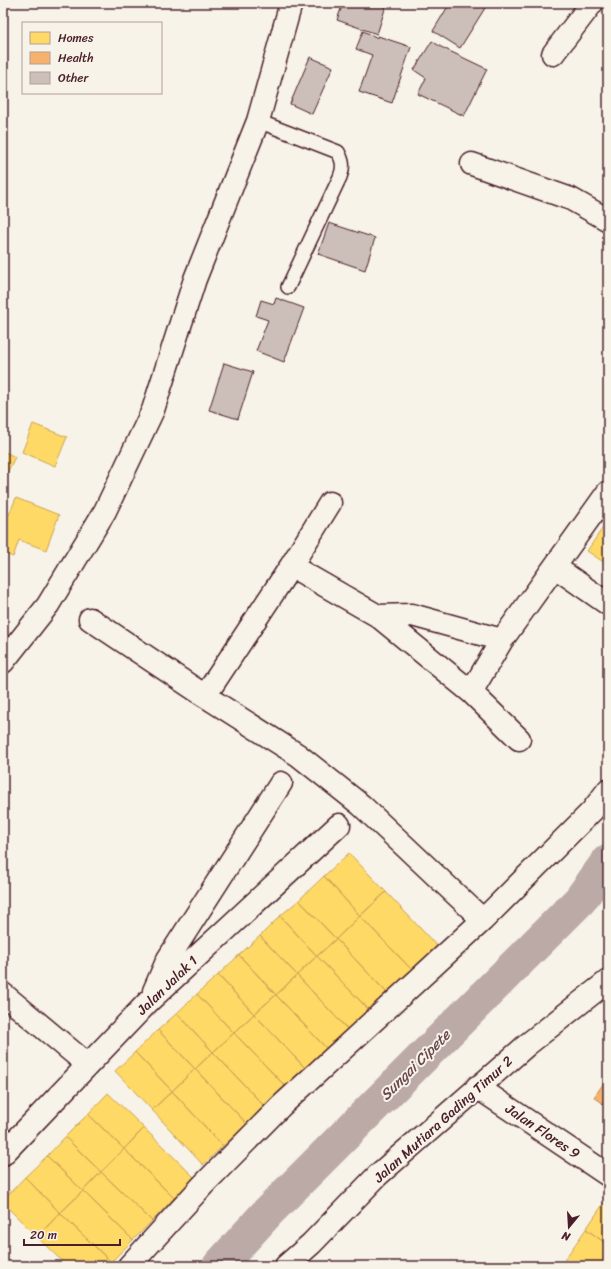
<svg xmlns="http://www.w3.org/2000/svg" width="611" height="1269" viewBox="0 0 611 1269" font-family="Sriracha,sans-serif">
<rect width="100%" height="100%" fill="#f7f3e8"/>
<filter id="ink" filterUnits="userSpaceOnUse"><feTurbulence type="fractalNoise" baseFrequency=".025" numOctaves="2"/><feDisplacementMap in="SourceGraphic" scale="8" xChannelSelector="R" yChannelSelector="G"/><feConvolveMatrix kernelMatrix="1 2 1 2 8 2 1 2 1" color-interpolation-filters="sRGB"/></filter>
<g filter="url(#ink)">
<!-- homes -->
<path fill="#ffd966" stroke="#c9a154" d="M33,424L67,437L55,466L22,452Z
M3,451L15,457L3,481Z
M16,498L59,515L46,550L19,540L13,557L3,553V529Z
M608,520V565L587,551Z
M349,853L386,892L360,916L324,876Z
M324,876L360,916L336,939L299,900Z
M386,892L437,946L412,970L360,916Z
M299,900L336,939L317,956L280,916Z
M280,916L317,956L297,975L260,936Z
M360,916L412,970L387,993L336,939Z
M260,936L297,975L276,995L239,955Z
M336,939L387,993L369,1010L317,956Z
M239,955L276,995L254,1014L218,975Z
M317,956L369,1010L348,1030L297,975Z
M218,975L254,1014L234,1033L197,994Z
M297,975L348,1030L327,1049L276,995Z
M197,994L234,1033L213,1052L177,1013Z
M276,995L327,1049L306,1069L254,1014Z
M177,1013L213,1052L195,1069L158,1030Z
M254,1014L306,1069L286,1087L234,1033Z
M158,1030L195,1069L172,1091L135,1052Z
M234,1033L286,1087L265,1107L213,1052Z
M135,1052L172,1091L152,1110L115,1071Z
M213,1052L265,1107L247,1124L195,1069Z
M195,1069L247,1124L223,1146L172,1091Z
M172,1091L223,1146L203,1165L152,1110Z
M108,1093L144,1128L124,1149L88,1114Z
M88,1114L124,1149L101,1172L65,1137Z
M144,1128L195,1178L174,1198L124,1149Z
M65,1137L101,1172L83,1191L47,1156Z
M124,1149L174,1198L152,1221L101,1172Z
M47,1156L83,1191L60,1213L25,1177Z
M101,1172L152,1221L133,1240L83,1191Z
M25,1177L60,1213L37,1237L3,1203V1200Z
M83,1191L133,1240L111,1262L60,1213Z
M608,1197V1245L586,1229Z
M60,1213L111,1262L108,1266H67L37,1237Z
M586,1229L608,1245V1258L603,1266H560Z
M608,1258V1266H603Z"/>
<!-- health -->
<path fill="#f6b26b" stroke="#c28658" d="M608,1077V1107L594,1097Z"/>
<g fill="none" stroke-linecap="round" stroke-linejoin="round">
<!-- canal -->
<path stroke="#bcaaa7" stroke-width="34" d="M219,1266L268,1212L580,900L608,861"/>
</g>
<!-- building -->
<path fill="#ccbfb9" stroke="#4a1f2b" d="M343,3H387L377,34L337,20Z
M450,3H477L485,8L460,48L433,31Z
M363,31L378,38V36L411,47L392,103L359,92L372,55L356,49Z
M432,41L441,47L487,69L464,116L418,94L426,78L414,70Z
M310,57L333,67L312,114L290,104Z
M329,223L375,238L365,270L318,254Z
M276,298L304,308L284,362L256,351L268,320L256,316L261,300L274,304Z
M224,363L253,372L238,419L209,410Z"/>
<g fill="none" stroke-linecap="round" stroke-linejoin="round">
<!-- service casing -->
<g stroke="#4a1f2b" stroke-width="16">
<path id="service" d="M258,121L338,152C343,161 344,167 340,177L288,287"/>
</g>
<!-- minor casing -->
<g stroke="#4a1f2b" stroke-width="25">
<path id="minor" d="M553,54L592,3
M472,164L571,199L608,220
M291,566L378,616L471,692L519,739
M555,567L608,604
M378,616L412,615L502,640
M90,619L205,696L298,755L361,805L483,920
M3,662L48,605L105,511L153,410L195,279L258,121L291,3
M471,692L502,640L608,492
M205,696L291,566L330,503
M154,991L168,959L281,783
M3,994L88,1065
M477,1087L608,1175
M3,1154L149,1001L339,825
M129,1266L203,1185L281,1106L483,920L592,811L608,790"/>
</g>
<!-- tertiary casing -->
<g stroke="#4a1f2b" stroke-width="25">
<path id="tertiary" d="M286,1266L311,1244L378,1175L528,1044L608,981"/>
</g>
<!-- service -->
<use href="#service" stroke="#f7f3e8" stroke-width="13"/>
<!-- minor -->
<use href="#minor" stroke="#f7f3e8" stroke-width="22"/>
<!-- tertiary -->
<use href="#tertiary" stroke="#f7f3e8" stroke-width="22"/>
</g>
</g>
<g text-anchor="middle" stroke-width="4" stroke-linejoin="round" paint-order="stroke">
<!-- street labels -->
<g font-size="14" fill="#4a1f2b" stroke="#f7f3e8">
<text transform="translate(167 985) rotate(-44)" y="5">Jalan Jalak 1</text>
<text transform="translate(443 1119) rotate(-42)" y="5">Jalan Mutiara Gading Timur 2</text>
<text transform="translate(543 1131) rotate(34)" y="5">Jalan Flores 9</text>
</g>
<!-- water labels -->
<g font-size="15" font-style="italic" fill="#6c4950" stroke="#f7f3e8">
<text transform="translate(415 1065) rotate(-45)" y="5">Sungai Cipete</text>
</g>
</g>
<!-- margin -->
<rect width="611" height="1269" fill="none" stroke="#f7f3e8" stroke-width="16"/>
<rect x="8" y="8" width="595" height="1253" fill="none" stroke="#4a1f2b" stroke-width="1.5" filter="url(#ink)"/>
<!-- legend -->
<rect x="22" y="22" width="140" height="72" fill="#f7f3e8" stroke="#b29e9c"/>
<rect x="30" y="32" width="20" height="12" fill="#ffd966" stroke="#b29e9c"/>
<text x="58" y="42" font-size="12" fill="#4a1f2b">Homes</text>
<rect x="30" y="52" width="20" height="12" fill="#f6b26b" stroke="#b29e9c"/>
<text x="58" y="62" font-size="12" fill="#4a1f2b">Health</text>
<rect x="30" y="72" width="20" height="12" fill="#ccbfb9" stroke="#b29e9c"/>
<text x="58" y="82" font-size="12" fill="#4a1f2b">Other</text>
<!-- north arrow -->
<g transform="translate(569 1227) rotate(198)" stroke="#f7f3e8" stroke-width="3" paint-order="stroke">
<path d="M0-3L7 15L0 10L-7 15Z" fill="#4a1f2b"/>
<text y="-6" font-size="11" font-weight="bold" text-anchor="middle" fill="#4a1f2b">N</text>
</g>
<!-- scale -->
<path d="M24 1239v6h96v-6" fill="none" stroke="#4a1f2b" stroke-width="2"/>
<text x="30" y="1239" font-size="12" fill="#4a1f2b" stroke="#f7f3e8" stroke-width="3" paint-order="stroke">20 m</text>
</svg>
